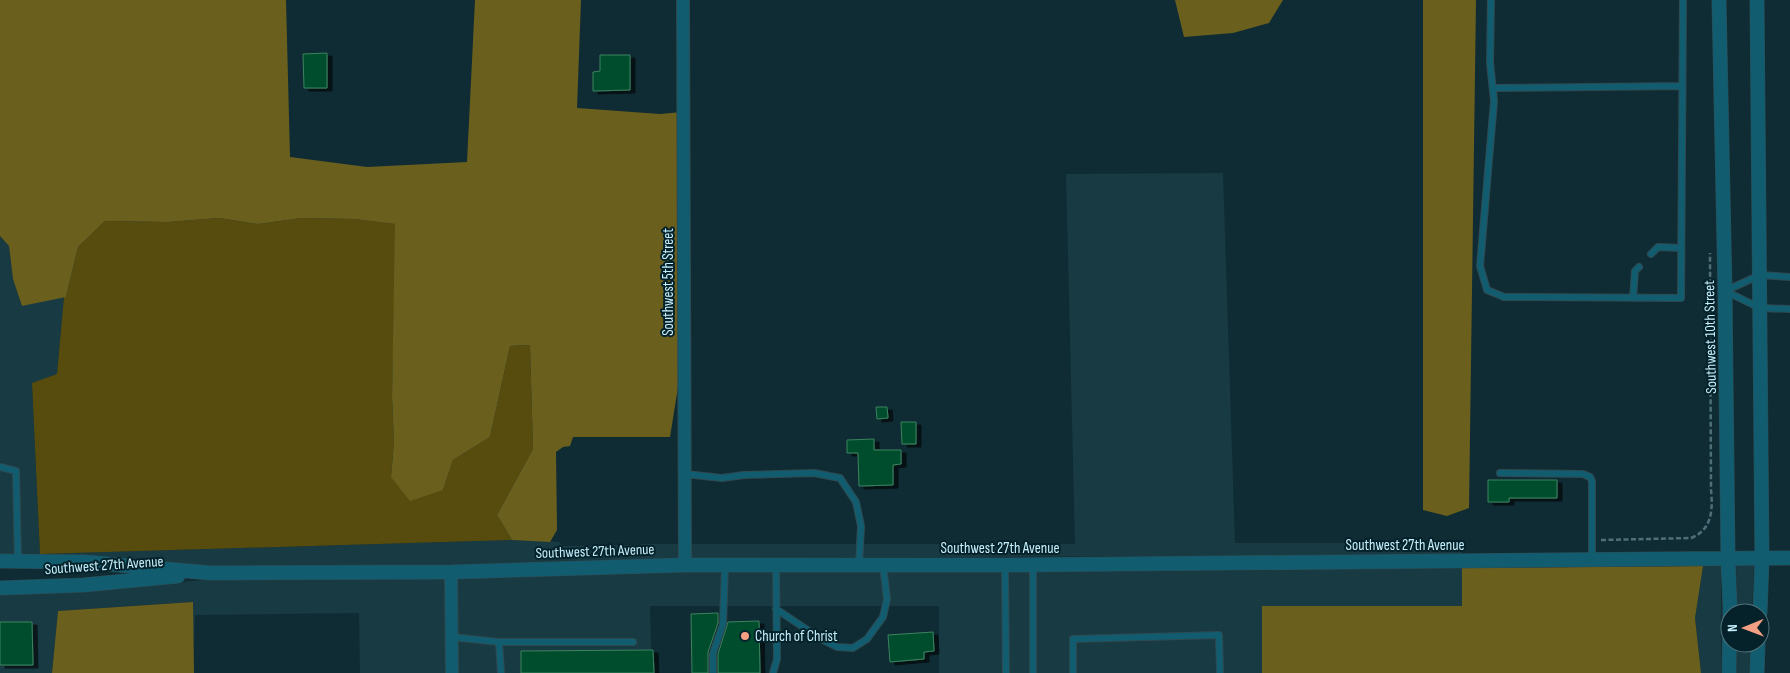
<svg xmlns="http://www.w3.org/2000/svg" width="1790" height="673" viewBox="0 0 1790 673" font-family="'Sofia Sans Condensed',sans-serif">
<defs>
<filter id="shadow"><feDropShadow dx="5" dy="3" stdDeviation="0" flood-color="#0009"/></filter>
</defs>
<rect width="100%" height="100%" fill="#0f2c34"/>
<!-- built -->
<path fill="#183a43" d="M1223,173L1235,543H1461L1462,555L685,558L451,565L211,566L92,555H0V236L9,246L13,279L22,306L64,297L57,374L32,384L40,554L512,540L559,542L563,546L640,545L642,544H1075L1066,174Z
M1736,565H1754L1752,613H1737Z
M1703,566H1721V673H1701L1695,618Z
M1462,568L1463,606H1262V673H939V606H650L652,673H360L359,613L195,615L194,649L192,602L58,611L52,673H0V594L84,592L211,579L685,572Z
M1737,643H1751L1750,673H1736Z"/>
<!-- green -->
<path fill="#574c0e" d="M219,218L258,224L302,218L354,219L396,224L392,397L394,442L391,477L443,490L453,460L490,437L510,346L530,345L533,449L497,515L512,540L40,554L32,383L57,374L64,297H66L78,247L105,221L168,222Z"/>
<!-- forest -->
<path fill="#6b5f1d" d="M0,0H286L290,157L367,167L467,162L475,0H581L577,108L660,114L682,112V362L670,437H573L570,446L563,447L556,452L557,530L550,542L512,540L497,515L533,449L530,345L510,346L490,437L453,460L443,490L410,501L391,477L394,442L392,397L395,224L354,219L302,218L258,224L219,218L168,222L105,221L78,247L66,297L22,306L13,279L9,246L0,236Z
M1175,0H1283L1269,23L1233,33L1184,37Z
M1423,0H1476L1469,508L1447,516L1423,510Z
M1703,566L1695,618L1701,673H1262V606H1462V568Z
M193,602L194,673H52L58,611Z"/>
<!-- building -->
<path fill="#014d2f" stroke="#3c835e" filter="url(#shadow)" d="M327,53V88H304L303,54Z
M600,55H630V90L593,91V72L600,71Z
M876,407H887L888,418L877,419Z
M901,422H916V444H902Z
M874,439V450H901V464L893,465V485L859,486L858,453H847V440Z
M1488,480H1557V498H1509V502H1488Z
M718,613V623L708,652V673H692L691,614Z
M759,621L760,673H718V654L728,622Z
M0,622H32L33,665H0Z
M933,632L934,651L924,652V659L890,662L888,635Z
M653,650L654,673H521V651Z"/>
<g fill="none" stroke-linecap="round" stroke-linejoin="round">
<!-- service casing -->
<g stroke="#304951" stroke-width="8">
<path id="service" d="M1491,0L1490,62L1494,101L1480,266L1487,290L1504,297L1681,298L1683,0
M1493,88L1682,86
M1651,254L1658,247L1681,248
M1725,291L1760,308L1790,309
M1725,291L1760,275L1790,277
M1633,298L1635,271L1639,267
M0,467L16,471L18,561
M1500,473L1583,474L1590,477L1592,481V560
M685,474L722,478L744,475L814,473L840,478L856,502L861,526L859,565
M1005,565L1006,673
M776,609L821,639L837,647L853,648L867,639L883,617L887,599L883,565
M452,637L499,642L501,673
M499,642H633
M713,673V653L723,624L725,565
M773,673L777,659L776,565
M1033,673V564
M1073,673V639L1219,635L1220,673"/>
</g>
<!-- minor casing -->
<g stroke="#304951" stroke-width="14">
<path id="minor" d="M683,0L685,565
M451,572L452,673"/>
</g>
<!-- tertiary casing -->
<g stroke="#304951" stroke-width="15">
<path id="tertiary" d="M1728,559L1730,607L1729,673
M1760,613L1762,559
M1757,673L1758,643"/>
</g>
<!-- secondary casing -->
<g stroke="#304951" stroke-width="15">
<path id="secondary" d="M1719,0L1725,291L1728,559
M1757,0L1762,559
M0,561L85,562L211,573L451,572L685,565H1005L1790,558
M0,588L84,585L178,576"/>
</g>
<!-- path -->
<path stroke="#4e6f79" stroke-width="2.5" stroke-dasharray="5 2.5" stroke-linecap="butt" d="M1601,540L1691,538C1712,530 1713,510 1711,490L1710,253"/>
<!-- service -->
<use href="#service" stroke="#115d6f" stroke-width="6"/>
<!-- minor -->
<use href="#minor" stroke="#115d6f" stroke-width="12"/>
<!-- tertiary -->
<use href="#tertiary" stroke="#115d6f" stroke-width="14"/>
<!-- secondary -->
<use href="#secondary" stroke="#115d6f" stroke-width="14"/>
</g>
<!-- markers -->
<circle fill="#f39f84" stroke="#05222a" stroke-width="2" cx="745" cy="636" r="5"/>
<g text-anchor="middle" stroke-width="4" stroke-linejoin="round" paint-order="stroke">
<!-- street labels -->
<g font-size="15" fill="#c6f0fd" stroke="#05222a">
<text transform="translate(668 282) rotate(-90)" y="5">Southwest 5th Street</text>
<text transform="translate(1710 337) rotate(-91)" y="5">Southwest 10th Street</text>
<text x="1405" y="550">Southwest 27th Avenue</text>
<text x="1000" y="553">Southwest 27th Avenue</text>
<text transform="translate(595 551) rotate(-2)" y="5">Southwest 27th Avenue</text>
<text transform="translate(104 565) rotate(-4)" y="5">Southwest 27th Avenue</text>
</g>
<!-- poi labels -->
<g font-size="15" fill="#c6f0fd" stroke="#05222a" text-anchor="start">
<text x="755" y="641">Church of Christ</text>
</g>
</g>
<!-- north arrow -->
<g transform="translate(1745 628) rotate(269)"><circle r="24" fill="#05222a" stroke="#52747e"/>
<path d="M0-4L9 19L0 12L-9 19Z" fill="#f39f84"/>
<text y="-8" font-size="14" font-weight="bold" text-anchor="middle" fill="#c6f0fd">N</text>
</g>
</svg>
